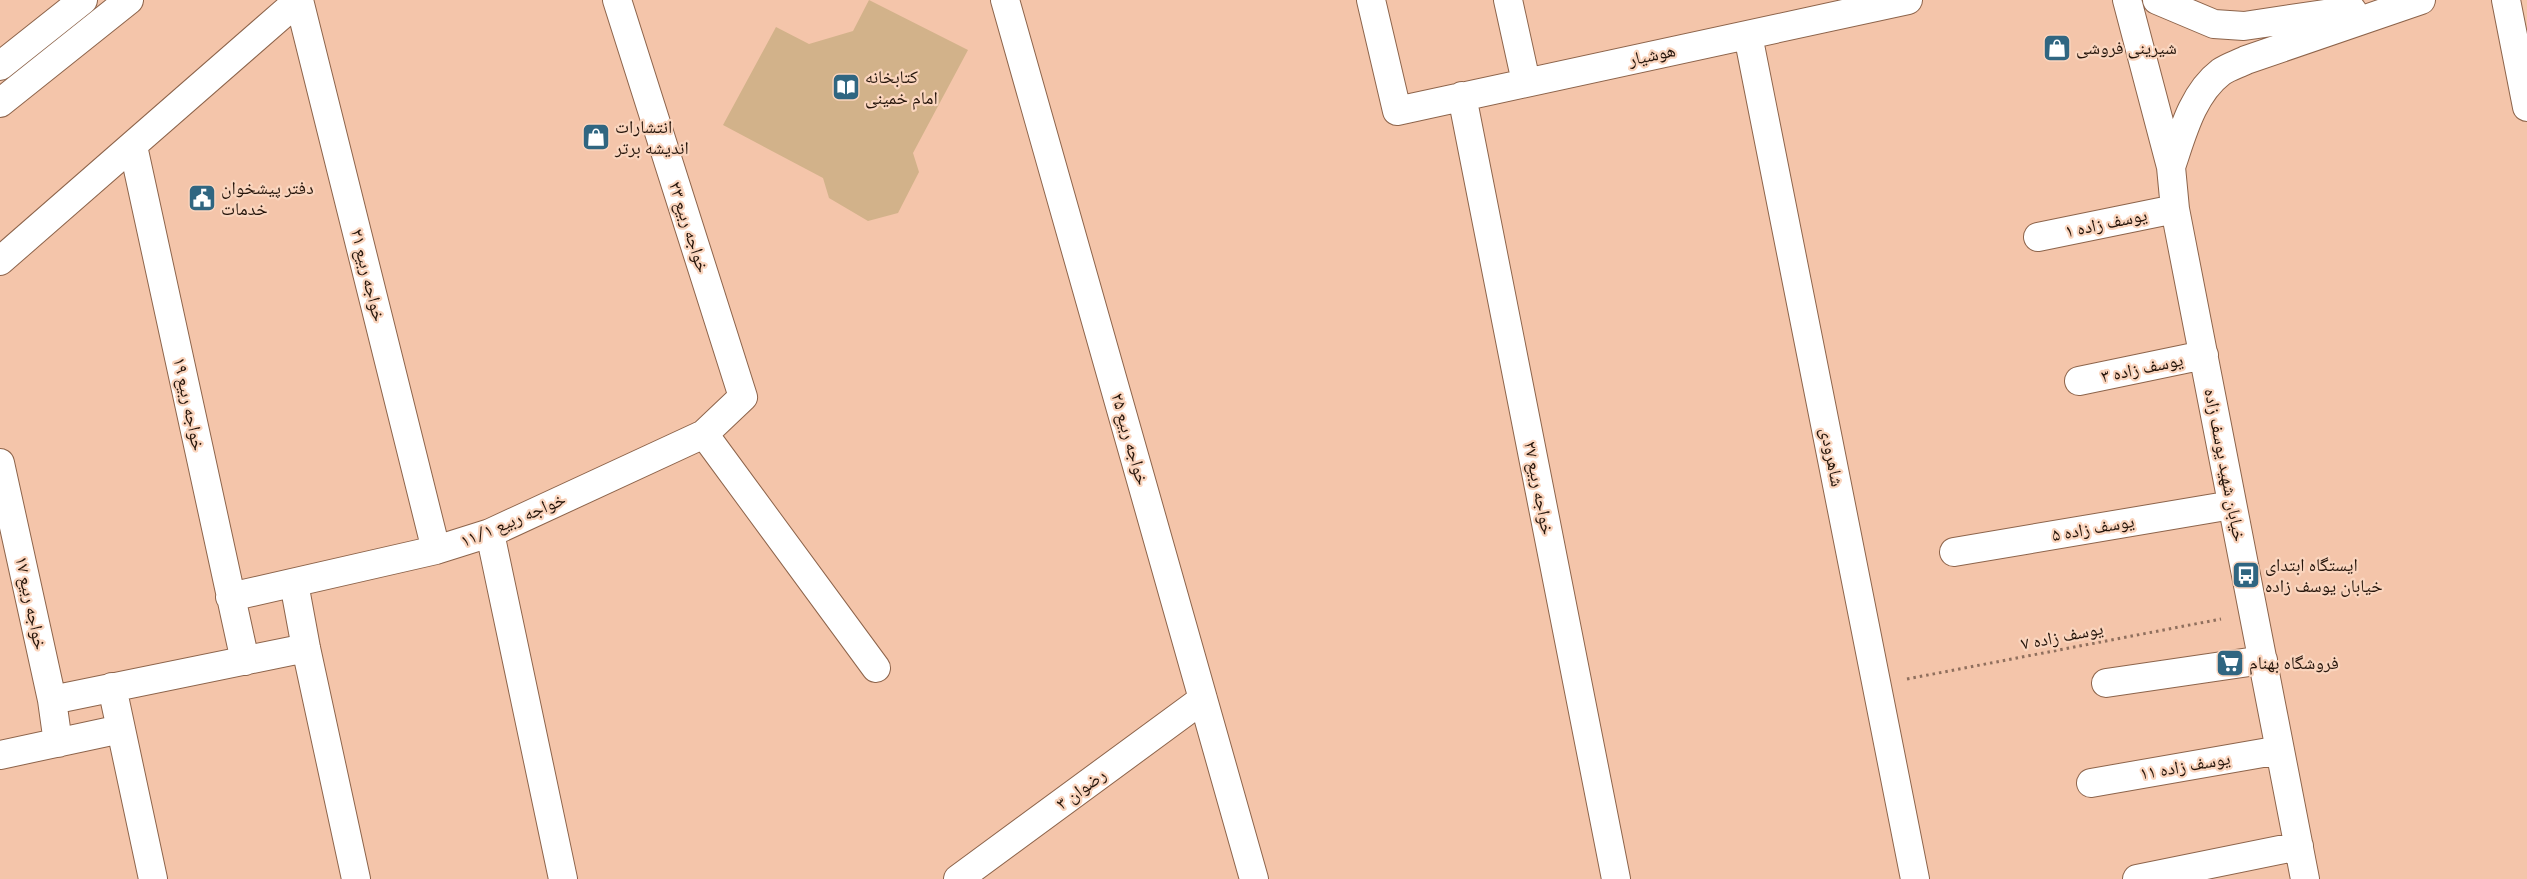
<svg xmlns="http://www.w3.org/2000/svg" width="2527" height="879" viewBox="0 0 2527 879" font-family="'Exo 2','Noto Naskh Arabic',sans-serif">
<rect width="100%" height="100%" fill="#f4c5aa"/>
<!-- building -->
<path fill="#d2b28a" d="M869,0L968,50L913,153L919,172L898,213L868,221L829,198L823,178L723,125L776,27L809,44L853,31Z"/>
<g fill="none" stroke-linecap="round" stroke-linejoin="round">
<!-- minor casing -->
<g stroke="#8d644b" stroke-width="30">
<path id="minor" d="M299,0L436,550
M1005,0L1254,879
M1371,0L1397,111L1908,0
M1508,0L1526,82
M2127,0L2171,167L2175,209L2305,879
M2157,0L2214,24L2244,26L2352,10
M2506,0L2527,107
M1748,35L1915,879
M1462,96L1616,879
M0,103L129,0
M133,146L245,661
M2171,167C2182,135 2192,94 2221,72C2228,67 2238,64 2246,60L2421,0
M2038,237L2175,209
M0,261L299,0
M2079,381L2204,355
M704,434L876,668
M0,463L52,700L58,743
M490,533L563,879
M1954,552L2232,505
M294,583L306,648L356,879
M230,597L436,550L490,533L704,434L743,397L617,0
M2106,683L2263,660
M112,687L153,879
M52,700L306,648
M0,755L121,729
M2091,783L2280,750
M958,879L1203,699
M2137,879L2299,846"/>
</g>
<!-- major casing -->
<g stroke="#8d644b" stroke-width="30">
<path id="major" d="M0,66L83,0"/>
</g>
<!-- path -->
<path stroke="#8f6f5d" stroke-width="3" stroke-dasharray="2.5 4" stroke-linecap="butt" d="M1907,679L2221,619"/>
<!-- minor -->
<use href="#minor" stroke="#fff" stroke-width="28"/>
<!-- major -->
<use href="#major" stroke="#fff" stroke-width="28"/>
</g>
<!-- icons -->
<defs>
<g id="shop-square" transform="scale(1.4375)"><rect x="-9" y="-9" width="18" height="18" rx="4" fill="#306681" stroke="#fad5be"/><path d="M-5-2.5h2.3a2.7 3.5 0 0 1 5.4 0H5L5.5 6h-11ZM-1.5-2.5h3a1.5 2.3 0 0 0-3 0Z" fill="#fff"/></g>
<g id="library-square" transform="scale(1.4375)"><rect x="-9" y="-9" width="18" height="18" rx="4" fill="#306681" stroke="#fad5be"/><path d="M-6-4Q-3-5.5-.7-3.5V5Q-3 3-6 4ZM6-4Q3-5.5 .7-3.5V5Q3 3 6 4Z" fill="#fff"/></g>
<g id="civic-square" transform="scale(1.4375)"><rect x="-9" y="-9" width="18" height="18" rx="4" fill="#306681" stroke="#fad5be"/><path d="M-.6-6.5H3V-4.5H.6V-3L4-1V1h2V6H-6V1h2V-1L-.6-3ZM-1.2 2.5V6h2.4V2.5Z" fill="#fff"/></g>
<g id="bus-square" transform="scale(1.4375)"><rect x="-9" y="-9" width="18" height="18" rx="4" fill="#306681" stroke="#fad5be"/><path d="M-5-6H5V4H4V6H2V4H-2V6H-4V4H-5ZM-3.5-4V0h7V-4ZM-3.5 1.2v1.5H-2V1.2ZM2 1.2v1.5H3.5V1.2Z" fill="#fff"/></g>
<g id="supermarket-square" transform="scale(1.4375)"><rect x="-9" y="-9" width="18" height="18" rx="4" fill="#306681" stroke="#fad5be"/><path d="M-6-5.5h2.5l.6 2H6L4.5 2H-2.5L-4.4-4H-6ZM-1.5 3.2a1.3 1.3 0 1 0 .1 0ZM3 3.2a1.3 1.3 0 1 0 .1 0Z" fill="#fff"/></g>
</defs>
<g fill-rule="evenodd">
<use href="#shop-square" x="2057" y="48"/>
<use href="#library-square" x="846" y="87"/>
<use href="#shop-square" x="596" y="137"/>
<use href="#civic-square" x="202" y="198"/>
<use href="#bus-square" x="2246" y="575"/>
<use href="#supermarket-square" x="2230" y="663"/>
</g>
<g text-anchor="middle" stroke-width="4.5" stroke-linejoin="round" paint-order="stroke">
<!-- poi labels -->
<g font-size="18" fill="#25150b" stroke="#fad5be" text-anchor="start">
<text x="2076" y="54">شیرینی فروشی</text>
<text x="865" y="83">کتابخانه<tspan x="865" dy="21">امام خمینی</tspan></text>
<text x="615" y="133">انتشارات<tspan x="615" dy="21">اندیشه برتر</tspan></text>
<text x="221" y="194">دفتر پیشخوان<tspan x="221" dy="21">خدمات</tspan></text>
<text x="2265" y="571">ایستگاه ابتدای<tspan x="2265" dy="21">خیابان یوسف زاده</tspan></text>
<text x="2249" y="669">فروشگاه بهنام</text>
</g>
<!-- street labels -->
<g font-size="18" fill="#25150b" stroke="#fad5be">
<text transform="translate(1652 55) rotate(-12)" y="6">هوشیار</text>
<text transform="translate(2106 223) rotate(-12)" y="6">یوسف زاده ۱</text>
<text transform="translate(689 227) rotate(72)" y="6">خواجه ربیع ۲۳</text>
<text transform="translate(368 275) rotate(76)" y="6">خواجه ربیع ۲۱</text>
<text transform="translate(2142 368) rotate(-12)" y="6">یوسف زاده ۳</text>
<text transform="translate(189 404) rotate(78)" y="6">خواجه ربیع ۱۹</text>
<text transform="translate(1130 439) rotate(74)" y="6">خواجه ربیع ۲۵</text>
<text transform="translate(1832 457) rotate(79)" y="6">شاهرودی</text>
<text transform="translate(2225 465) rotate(79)" y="6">خیابان شهید یوسف زاده</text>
<text transform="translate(1539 488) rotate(79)" y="6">خواجه ربیع ۲۷</text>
<text transform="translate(513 520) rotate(-23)" y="6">خواجه ربیع ۱۱/۱</text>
<text transform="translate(2093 528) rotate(-10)" y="6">یوسف زاده ۵</text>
<text transform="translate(31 603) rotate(78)" y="6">خواجه ربیع ۱۷</text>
<text transform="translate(2062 636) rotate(-11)" y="6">یوسف زاده ۷</text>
<text transform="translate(2185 766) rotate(-10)" y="6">یوسف زاده ۱۱</text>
<text transform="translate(1081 789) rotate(-36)" y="6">رضوان ۳</text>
</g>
</g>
</svg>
